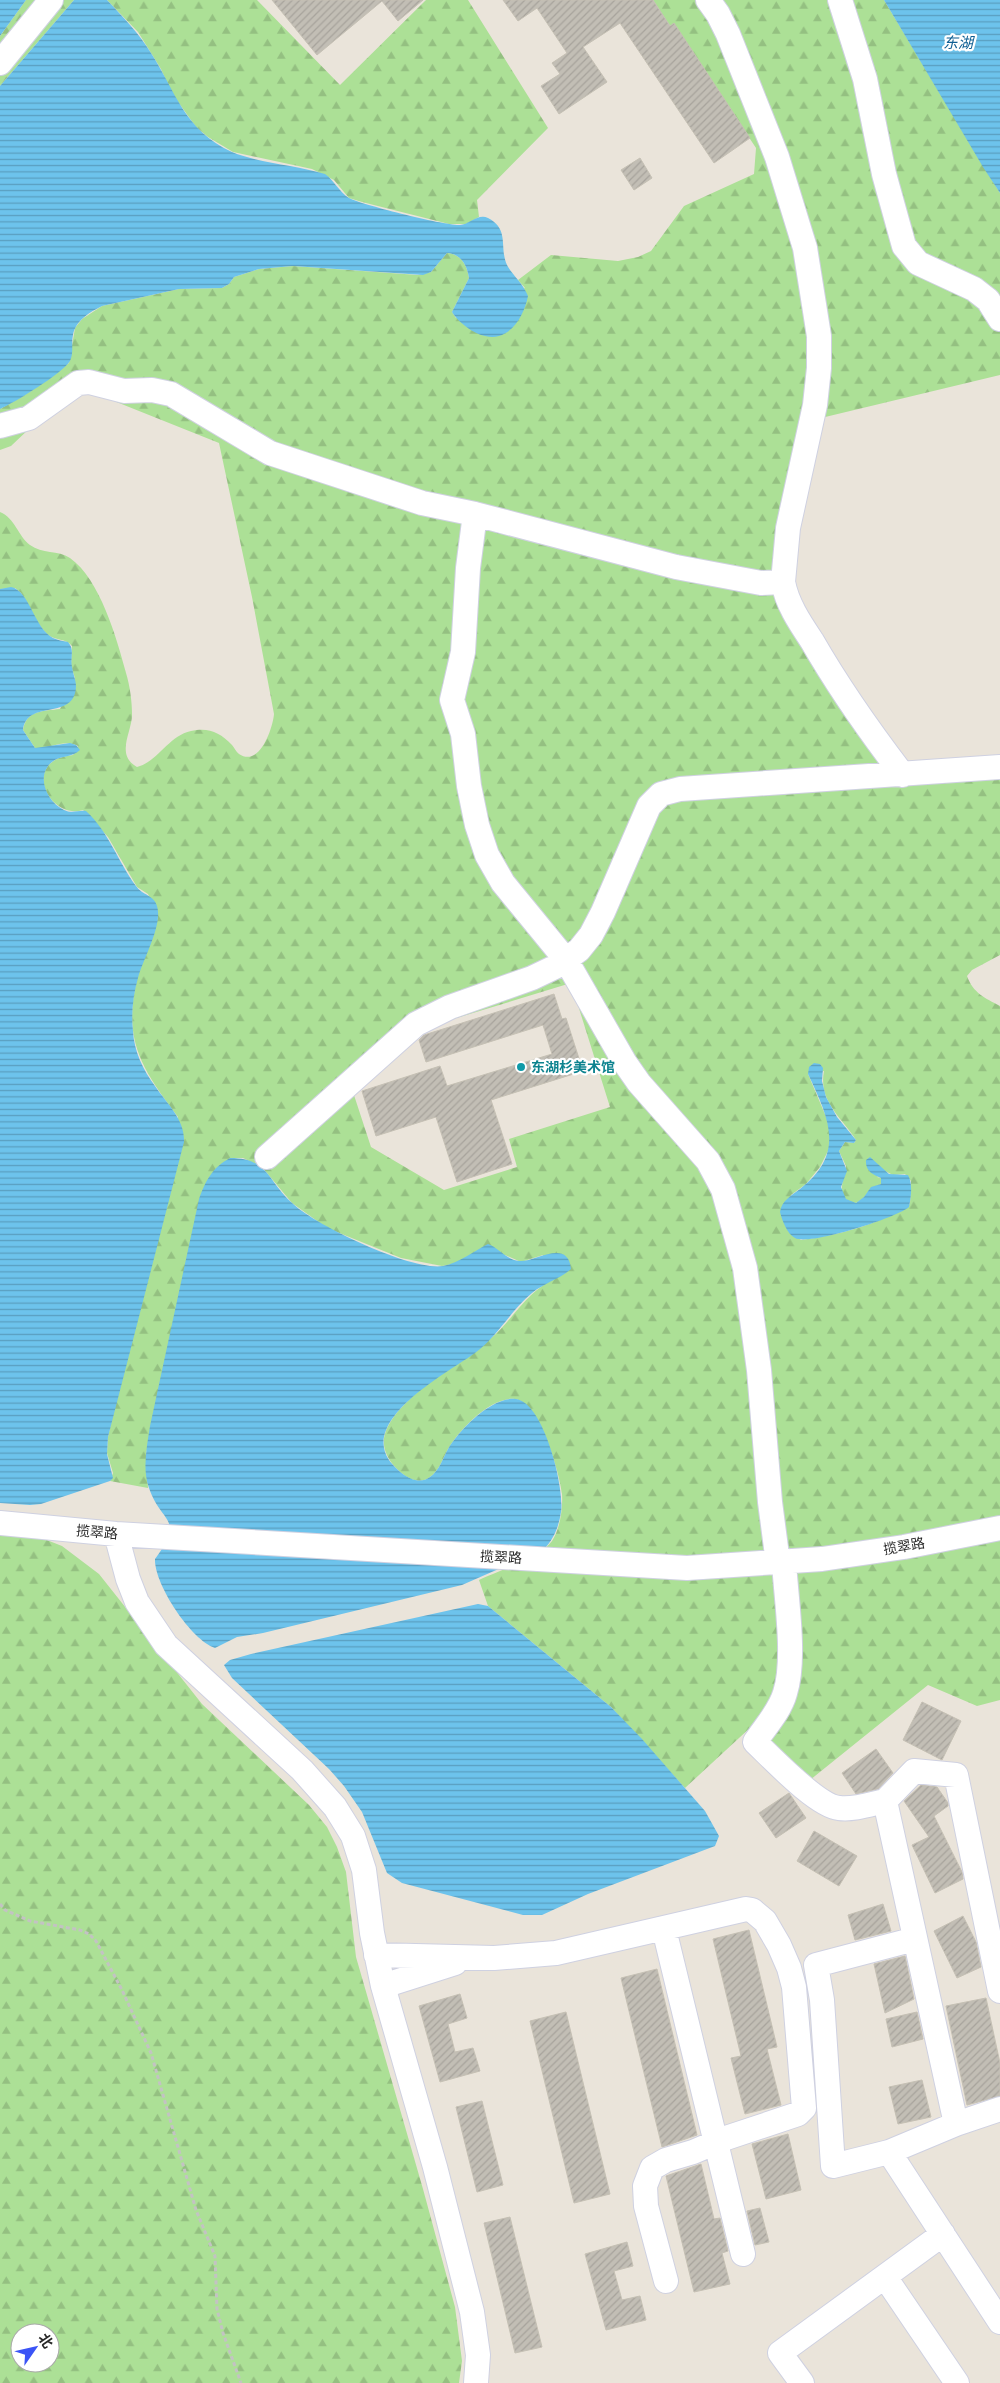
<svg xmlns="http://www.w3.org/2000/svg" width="1000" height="2383" viewBox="0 0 1000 2383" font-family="'PT Sans Narrow','Noto Sans SC',sans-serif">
<defs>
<pattern id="forest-firs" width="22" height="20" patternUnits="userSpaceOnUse" patternTransform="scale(1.25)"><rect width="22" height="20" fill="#ace096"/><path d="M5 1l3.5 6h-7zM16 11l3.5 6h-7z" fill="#94c081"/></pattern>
<pattern id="water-rules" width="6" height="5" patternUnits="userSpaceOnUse" patternTransform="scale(1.25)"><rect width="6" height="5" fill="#6dc3ec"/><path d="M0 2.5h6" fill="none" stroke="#5a9ebf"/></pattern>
<pattern id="building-hatch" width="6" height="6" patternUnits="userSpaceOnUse" patternTransform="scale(1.25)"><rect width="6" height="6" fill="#c2beb5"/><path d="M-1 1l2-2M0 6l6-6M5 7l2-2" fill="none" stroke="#a7a39c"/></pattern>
</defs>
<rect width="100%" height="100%" fill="#eae4da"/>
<!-- forest -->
<path fill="url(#forest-firs)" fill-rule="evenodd" d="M26,0H74L0,86V36Z
M107,0H257L340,85L426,0H468L548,128L477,200L479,217L466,224H449L362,202L349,198L334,180L312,169L233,152L208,137L196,127L171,92L161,69L138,32Z
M653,0H884L1000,193V375L821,418L791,579L795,604L905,762L1000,761V955L972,970L967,976C973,993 985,998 1000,1006V1700L977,1706L928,1685L810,1780L752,1726L685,1788L611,1707L488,1606L479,1580C498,1571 540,1558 552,1541C560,1529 563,1508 562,1494C560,1473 539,1402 515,1399C491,1396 459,1430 448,1449C443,1458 439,1471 430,1477C413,1490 389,1465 385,1450C373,1410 463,1361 489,1340C512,1321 521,1299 548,1282L543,1255L521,1262L505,1255L442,1266L401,1258L327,1228L292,1203L262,1167L243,1158H230L146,1453L148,1488L110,1481L113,1473L107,1453L108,1437L178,1117C143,1070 122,1041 137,979C143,958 153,938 158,917L148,894L137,887L108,837L83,810C55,819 27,777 55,760C60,757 67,756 73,755L78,746C63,738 50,750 35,748L23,730C26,710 44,711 60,709L75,678L71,666L72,646C66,638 55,641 47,634C36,623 29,606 21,593L15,588L0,589V512C15,518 18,536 30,545C42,554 58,550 70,558C100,579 117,639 126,673C130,686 132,702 132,715C132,732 115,755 137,767C159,761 168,736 191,731C208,727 220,732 232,745C234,747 236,752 239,754C260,768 273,727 274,714L252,597L219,443L94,393L82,392L30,428L11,446L0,450V409L34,389L69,363L75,328L82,319L102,306L179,289L222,288L229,284L234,277L259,269L293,266L418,275L431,272L447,253C461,254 467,265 469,278L452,312L456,318L525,288L518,280L551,255L618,261L638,257L651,251L684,206L754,174L756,148L674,24L670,26ZM571,983L610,1107L509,1139L517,1167L444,1190L371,1147L352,1089L414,1031ZM824,1071C818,1101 842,1118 856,1140L854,1143L845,1142L839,1151L846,1166C843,1179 835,1202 856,1203C868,1197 867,1189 881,1184V1178L877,1177L885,1171L893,1175L905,1174L911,1181L910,1204C878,1225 839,1235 801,1240L789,1232L782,1217L791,1195L806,1184L820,1167L829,1149L831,1140L827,1119L808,1074Z
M34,1535L62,1546L99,1574L202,1704L309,1805L327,1827L337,1847L346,1872L356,1957L423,2189L455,2307L462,2361L459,2383H0V1536ZM20,2333H50V2363H20Z"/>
<!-- water -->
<path fill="url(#water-rules)" d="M0,0H26L0,36Z
M74,0H107C123,17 139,33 151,53C176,92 184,130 232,152C258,163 296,165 325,174C334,180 339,192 349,198C359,204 446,226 460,225C469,225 478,213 488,218C510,229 499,248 507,265C513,276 523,283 528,296C525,311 516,331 499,336C482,341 460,325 452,312L469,278C467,265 461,254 447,253L431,272L423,275L293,266L259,269L234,277L229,284L222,288L179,289L102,306C90,312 75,321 73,335C71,345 74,352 70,361C63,373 14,403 0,409V86Z
M884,0H1000V193L983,167Z
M11,587C30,591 34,628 53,638C57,640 63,641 68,642C75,650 70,657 72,667C73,674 76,680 76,686C75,722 27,698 23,730L35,748L70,743L76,745L80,750C72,758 60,755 52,762C35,776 47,802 64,810C72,814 78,810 86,811C109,832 118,862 136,886C142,895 154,895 157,906C163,925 143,959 138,978C133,995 131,1014 133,1031C134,1051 143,1070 155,1086C167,1104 185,1119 184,1142L108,1437L107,1454L113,1478L110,1481L41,1504L30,1505L0,1503V589Z
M814,1063L820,1064L823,1068L822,1081L826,1097L837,1117L856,1140L854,1143L845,1142L839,1151L847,1171L841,1187L846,1199L856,1203L864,1197L871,1187L881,1184V1178C873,1175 865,1171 866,1160L870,1157L889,1174L908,1175C913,1184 911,1197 909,1207C896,1218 809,1246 795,1238C787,1234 782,1220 780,1212C782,1200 791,1196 800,1189C846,1153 829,1119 808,1074L809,1067Z
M230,1158C268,1158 267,1180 291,1202C314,1225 411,1271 443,1266C459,1263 474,1251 488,1244C499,1248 507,1260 519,1261C534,1263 568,1237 571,1269C560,1279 544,1283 532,1293C511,1310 498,1336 475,1353C449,1372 361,1418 389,1460C397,1471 416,1488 430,1477C439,1471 443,1458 448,1449C459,1430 492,1396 516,1399C544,1403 565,1488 561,1512C559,1526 554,1539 544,1549L462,1585L263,1633L237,1637L215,1648C191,1640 154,1584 155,1559C186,1517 161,1524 149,1488C142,1469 147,1446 150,1426L199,1199C206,1180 212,1168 230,1158Z
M478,1604L488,1606L611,1707L642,1739L705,1811L719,1836L715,1846L588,1894L542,1915H523L402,1883L387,1873L362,1812L344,1786L329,1769L232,1678L224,1665L230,1660L251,1654Z"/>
<!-- building -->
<path fill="url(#building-hatch)" stroke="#c5c0b4" d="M272,0H423L398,21L382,1L317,55Z
M503,0H653L670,26L674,23L750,138L714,163L620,23L583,47L607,82L559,114L541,86L560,74L552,63L567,53L537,8L518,21Z
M640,158L652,178L634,190L621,170Z
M554,994L562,1019L566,1018L583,1071L491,1100L512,1164L457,1182L436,1117L376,1136L362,1091L440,1066L447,1086L552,1054L543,1025L426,1062L419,1040L424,1035Z
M922,1702L961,1721L942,1760L903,1740Z
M876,1749L893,1773L878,1789L856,1794L842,1773Z
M921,1785L937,1787L948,1803V1806L934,1816L962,1872L963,1879L935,1893L912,1845L929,1837L904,1801Z
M789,1793L806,1818L776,1838L759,1813Z
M814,1831L857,1856L839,1886L797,1861Z
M883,1904L891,1931L855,1940L848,1915Z
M963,1916L976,1942L981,1967L957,1978L934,1931Z
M749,1930L777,2047L767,2049L781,2105L745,2114L731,2058L741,2056L713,1939Z
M905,1956L914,1999L885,2013L874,1964Z
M657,1969L697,2135L662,2147L621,1978Z
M460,1994L467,2018L448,2024L455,2052L473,2048L480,2071L440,2082L419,2006Z
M986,1998L1000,2063V2096L967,2105L946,2006Z
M566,2012L610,2194L574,2203L530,2021Z
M917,2012L923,2039L892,2047L886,2019Z
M922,2080L931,2117L898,2124L889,2087Z
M482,2101L503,2185L477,2192L456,2107Z
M788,2134L801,2190L766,2199L752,2144Z
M701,2164L714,2219L720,2218L728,2251L722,2253L730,2284L694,2292L666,2176Z
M760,2208L769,2242L755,2245L747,2211Z
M510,2217L542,2347L515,2353L484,2223Z
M627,2242L633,2266L614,2271L622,2300L640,2296L646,2320L606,2330L585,2254Z"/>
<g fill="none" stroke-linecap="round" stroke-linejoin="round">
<!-- minor casing -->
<g stroke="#cfd1e1" stroke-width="26">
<path id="minor" d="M708,0L718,14L728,34L777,157L805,248L819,336V368L815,405L788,528L783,582C787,604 800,623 812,641C839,688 870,732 903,775
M840,0L865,79L884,174L904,246L918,263L974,289L988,300L1000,319
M0,63L51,0
M0,426L29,418L78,383L89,382L124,391L152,390L171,394L270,453L422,503L475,514L468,568L463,652L452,700L463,734L469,786L477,825L487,855L503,883L566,960L625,1063L639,1083L708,1161L723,1189L745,1268L759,1370L770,1502L778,1563
M475,514L676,567L761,583L783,582
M267,1157L416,1024L450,1007L532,978L557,966L579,950L591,935L603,912L649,806L661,794L680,789L1000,767
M0,1523L116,1534L687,1568L822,1559L904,1547L1000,1528
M116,1534L128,1579L137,1602L166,1645L302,1770L335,1807L353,1836L364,1870L372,1933L383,1986L435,2167L472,2312L478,2355L476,2383
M784,1562C786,1599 796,1659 785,1693C780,1711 765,1727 755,1742C772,1758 817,1806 839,1808C854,1810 871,1804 885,1801L956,2124
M885,1801L914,1771L956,1775L1000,1991
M664,1929L743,2254
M915,1939L816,1965L822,2000L833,2166L889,2152L956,2124L1000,2109
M376,1955L494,1958L556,1953L746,1909L752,1910L765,1921L779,1945L789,1968L794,1987L804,2108L798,2114L726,2138L693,2152L666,2160L652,2168L645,2186L646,2206L666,2281
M383,1986L455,1963
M889,2152L1000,2322
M885,2277L957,2383
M802,2383L780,2353L943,2234"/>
</g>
<!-- path -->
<path stroke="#c3c3c3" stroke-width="3" stroke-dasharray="4 2.5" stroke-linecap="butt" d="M0,1904L5,1910L30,1921L80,1930L89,1934L96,1941L122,1990L151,2053L196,2210L215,2256L217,2309L223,2333L241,2383"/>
<!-- minor -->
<use href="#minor" stroke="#fff" stroke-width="24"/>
</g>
<!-- markers -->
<circle fill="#0f9aa8" stroke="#fff" stroke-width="2" cx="521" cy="1067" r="5"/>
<g text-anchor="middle" stroke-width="4.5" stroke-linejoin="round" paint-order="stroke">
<!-- culture labels -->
<g font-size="14" font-weight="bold" fill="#0d838f" stroke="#fff" text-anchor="start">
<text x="531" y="1072">东湖杉美术馆</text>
</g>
<!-- street labels -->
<g font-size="14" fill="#282828" stroke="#fff">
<text transform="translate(97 1532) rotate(5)" y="5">揽翠路</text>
<text transform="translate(904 1546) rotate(-10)" y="5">揽翠路</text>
<text transform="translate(501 1557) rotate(3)" y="5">揽翠路</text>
</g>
<!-- water labels -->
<g font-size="15" font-style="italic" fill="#106094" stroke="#fff">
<text x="958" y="48">东湖</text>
</g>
</g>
<!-- north arrow -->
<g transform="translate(35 2348) rotate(56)"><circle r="24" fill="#ffffff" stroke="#a9a9a9"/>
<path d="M0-4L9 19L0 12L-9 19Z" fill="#3b54f6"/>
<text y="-8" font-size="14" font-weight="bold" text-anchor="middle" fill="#282828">北</text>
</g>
</svg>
